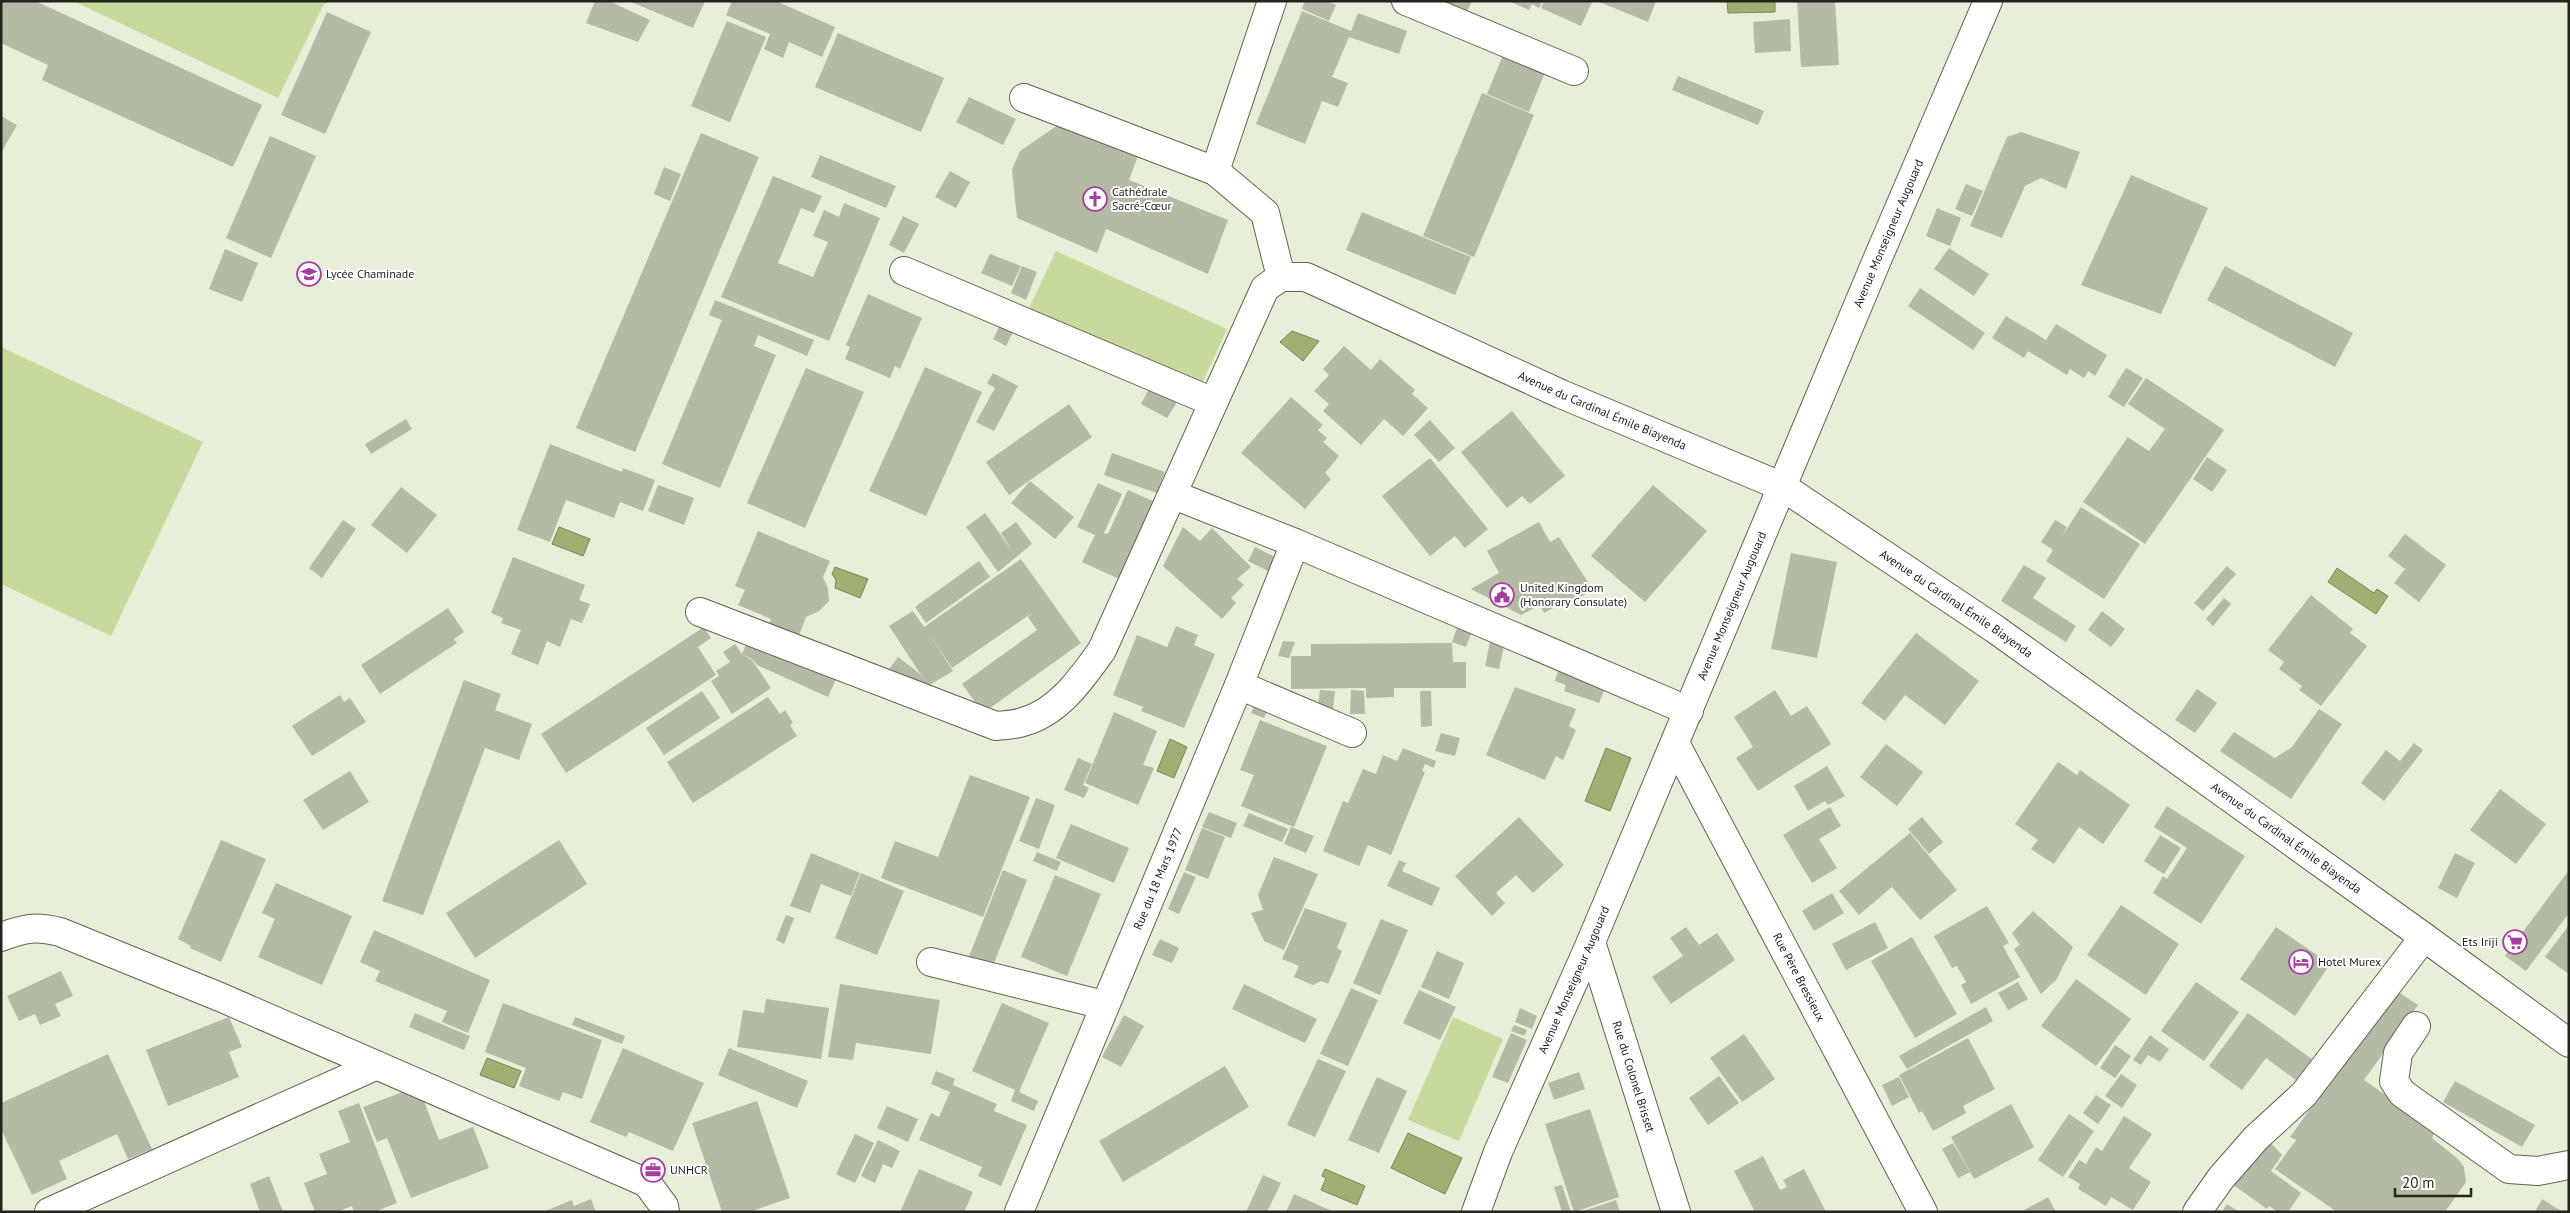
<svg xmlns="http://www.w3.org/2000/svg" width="2570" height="1213" viewBox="0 0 2570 1213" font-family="'PT Sans',sans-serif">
<rect width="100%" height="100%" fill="#e8efd8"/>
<!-- green -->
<path fill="#c8d99d" d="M73,1H330L324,4L278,98Z
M1056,251L1227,329L1201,386L1029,308Z
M1,347L203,442L111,636L1,584Z
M1453,1017L1503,1039L1459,1141L1408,1120Z"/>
<!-- water -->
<path fill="#a0b073" stroke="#7a8659" d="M1727,1H1775V12L1728,13Z
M1292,331L1319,341L1303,361L1280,342Z
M559,527L590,539L583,556L552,544Z
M835,567L868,579L860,598L835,588L836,580L832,574Z
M2337,568L2374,593L2377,589L2388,596L2376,614L2328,582Z
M1170,739L1187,747L1174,778L1157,771Z
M1606,748L1631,758L1610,811L1585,801Z
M487,1058L521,1071L514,1088L480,1075Z
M1408,1133L1462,1158L1445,1194L1391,1168Z
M1325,1169L1365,1186L1357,1205L1321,1190L1326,1178L1322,1176Z"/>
<!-- building -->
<path fill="#b4bba5" d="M1,1H35L262,105L233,167L42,80L48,65L1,43Z
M595,1H609L650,20L638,42L586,23Z
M629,1H705L693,28Z
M732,1H776L835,27L822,57L789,42L783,58L764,49L770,34L726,15Z
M1305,1H1326L1336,5L1329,21L1302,9Z
M1421,1H1472L1463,21Z
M1509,1H1543L1539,8L1532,4L1529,10Z
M1544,1H1590L1592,2L1581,26L1541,8Z
M1597,1H1656L1648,22Z
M1797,1H1835L1839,65L1801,67Z
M1302,11L1351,31L1358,13L1407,31L1399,54L1349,37L1332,77L1348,83L1338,107L1322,101L1305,144L1256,124Z
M327,12L371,32L325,134L281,115Z
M1790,19L1791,51L1755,53L1753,22Z
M727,21L766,37L730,122L691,106Z
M838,33L944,78L921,132L815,87Z
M1503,55L1545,72L1529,112L1487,94Z
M1678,76L1764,111L1758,125L1672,90Z
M1482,93L1534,115L1474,257L1423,236Z
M969,97L1016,119L1003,145L956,122Z
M1,116L17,125L1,153Z
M1061,123L1138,156L1129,180L1228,220L1208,274L1106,229L1097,253L1017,218L1012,170L1020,151Z
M2021,132L2080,152L2066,189L2041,178L2025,186L2002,238L1970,226L2007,137Z
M701,133L759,157L635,452L576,428Z
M270,136L316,156L271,258L226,238Z
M820,155L896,186L886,208L811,177Z
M664,167L681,174L670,201L654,194Z
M950,171L970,182L956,208L935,197Z
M2131,175L2208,208L2161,314L2081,285Z
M773,176L822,196L814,213L801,208L778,263L813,277L828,242L813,236L824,210L839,217L844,203L880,218L829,341L721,297Z
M1966,184L1983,191L1972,216L1955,209Z
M1937,208L1961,218L1950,246L1926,236Z
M1362,212L1471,257L1455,295L1346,250Z
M903,216L919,224L904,253L889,245Z
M1949,248L1989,274L1974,296L1934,269Z
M225,249L258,263L242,302L209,289Z
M990,254L1021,266L1012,286L981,273Z
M1022,266L1037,272L1026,300L1011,293Z
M2225,266L2353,333L2335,367L2207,300Z
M1920,288L1985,333L1973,350L1908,306Z
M868,294L922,318L900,369L895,366L890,378L845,359L850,347L846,345Z
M715,300L814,340L807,356L758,335L754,346L776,355L720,488L662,464L722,320L709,315Z
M2006,316L2046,340L2056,324L2107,355L2095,376L2088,371L2084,378L2070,369L2067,375L2028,351L2024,358L1992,338Z
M1000,325L1013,332L1006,346L993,339Z
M1344,346L1371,370L1380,359L1415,390L1412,394L1428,408L1403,436L1384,419L1361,445L1323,411L1329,404L1314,391L1329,375L1323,369Z
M925,367L982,392L926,516L869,491Z
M806,368L864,392L805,528L747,503Z
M2126,368L2143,378L2124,407L2108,397Z
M993,373L1018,386L994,431L976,422L995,388L987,383Z
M2146,378L2224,430L2145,544L2083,502L2128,437L2149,451L2165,429L2128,404Z
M1150,387L1177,402L1167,418L1141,404Z
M1291,397L1323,425L1318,430L1327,438L1323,442L1339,456L1325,473L1331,479L1305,509L1241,453Z
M1069,404L1092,437L1009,495L986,462Z
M1512,411L1565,476L1530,504L1522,496L1507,508L1461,452Z
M406,419L412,429L371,454L365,444Z
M1430,420L1455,448L1439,462L1414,435Z
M550,444L622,472L623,468L655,480L643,511L620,502L614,518L566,500L550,542L517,530Z
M1112,453L1165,472L1157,493L1104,475Z
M2207,457L2227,470L2212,492L2193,479Z
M1430,458L1488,529L1465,548L1455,536L1430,556L1382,496Z
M1030,481L1074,517L1055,539L1011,503Z
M1098,483L1122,494L1104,533L1108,534L1128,490L1155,502L1119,579L1082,562L1095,535L1077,527Z
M658,485L694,498L684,525L648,511Z
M1653,485L1707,531L1645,602L1591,556Z
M401,487L437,515L407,553L371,525Z
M2081,507L2140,544L2104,599L2046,561L2053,550L2041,542L2055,520L2067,527L2061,538Z
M985,513L1013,552L1001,533L1016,522L1032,544L998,572L966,527Z
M343,520L356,529L322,578L309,568Z
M1539,522L1550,542L1559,537L1593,590L1566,605L1564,602L1544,613L1540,605L1521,615L1471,589L1499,573L1487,551Z
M1183,527L1200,541L1212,528L1251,567L1237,579L1244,585L1231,598L1236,603L1222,619L1163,566Z
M758,531L830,561L823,577L828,588L829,601L819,611L806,617L798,638L768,626L771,619L738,605L745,590L735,586Z
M2405,534L2446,565L2419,602L2394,583L2405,569L2388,556Z
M1255,547L1275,557L1268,571L1248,561Z
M1791,553L1837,562L1817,658L1771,649Z
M513,557L585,585L579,600L590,604L582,623L571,619L560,647L547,641L538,665L511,654L521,630L501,623L503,618L491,613Z
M1021,559L1081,643L983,713L962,684L1037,630L1028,617L1032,613L952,668L928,632L953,671L928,686L926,683L920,692L889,669L898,657L919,673L925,681L889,626L913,611L924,627Z
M979,561L990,577L926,623L915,607Z
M2024,565L2046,578L2033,598L2076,626L2066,642L2001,601Z
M2227,566L2236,574L2203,611L2194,603Z
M2311,595L2353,629L2350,633L2367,646L2321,706L2299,690L2302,686L2279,669L2284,662L2268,650Z
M2224,598L2231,604L2213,626L2206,619Z
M448,608L464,632L454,639L457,643L380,694L361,665Z
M2102,611L2125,629L2111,647L2088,630Z
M1176,626L1198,635L1194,645L1215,654L1184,728L1141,711L1143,707L1113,695L1137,635L1167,647Z
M704,627L711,638L698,647L716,675L566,773L541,734Z
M1457,628L1471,634L1466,647L1452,642Z
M1916,633L1979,681L1945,725L1905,695L1885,721L1861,703Z
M750,635L839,673L828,697L757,665L752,659L742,654Z
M1283,641L1295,642L1289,658L1278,656Z
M1490,642L1504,646L1499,669L1485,666Z
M1452,643L1453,662H1466V688H1394V697L1366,698V688L1291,689V656H1311V644Z
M735,644L742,654L752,660L771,688L732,714L711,681L719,676L716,671L730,662L723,652Z
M1558,671L1605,688L1599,703L1564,691L1566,685L1555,681Z
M464,680L501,694L495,710L532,724L519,760L485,748L423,915L382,901Z
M1515,687L1576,709L1569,726L1576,730L1563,760L1556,756L1545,780L1486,755Z
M2197,689L2217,703L2195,733L2175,720Z
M1320,690L1335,691L1332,717L1317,712Z
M1351,690L1364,691L1365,714H1350Z
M1775,690L1791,716L1807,706L1831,744L1758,791L1736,758L1753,747L1734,717Z
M702,691L720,718L664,755L646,728Z
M1420,691H1431L1432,726L1421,727Z
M340,695L344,702L350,698L366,722L312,756L292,726Z
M768,697L780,714L785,710L793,723L790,725L797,736L693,803L667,762Z
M1255,704L1268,709L1264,718L1251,713Z
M2319,709L2342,724L2291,799L2220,751L2234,732L2275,758L2292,747Z
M1114,712L1157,731L1143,765L1154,768L1138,805L1085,783Z
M1260,720L1327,746L1294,827L1241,806L1254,775L1240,770Z
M1441,733L1460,738L1455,756L1435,751Z
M2414,743L2423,750L2384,801L2361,783L2386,750L2400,761Z
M1886,744L1923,772L1897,806L1860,777Z
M1403,748L1436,761L1434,768L1425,764L1422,771L1425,772L1391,855L1368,845L1359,866L1323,851L1343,801L1348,803L1363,769L1376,774L1383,755L1397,761Z
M1078,758L1092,764L1083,785L1089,788L1084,798L1064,790Z
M2058,762L2077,775L2080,770L2130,805L2103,844L2079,827L2054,864L2031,849L2038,840L2015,824Z
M1827,766L1845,796L1828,805L1825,801L1808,811L1794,786Z
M350,771L369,802L323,830L303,800Z
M970,775L1030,797L983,917L881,878L895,841L938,857Z
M2500,789L2546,824L2516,864L2470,830Z
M1036,798L1055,805L1039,849L1019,841Z
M2167,806L2245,856L2201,924L2153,893L2163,876L2167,879L2187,848L2154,827Z
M1830,807L1841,826L1819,839L1837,868L1812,883L1783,835Z
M1209,812L1237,823L1231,838L1202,827Z
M1249,813L1288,829L1282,842L1243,826Z
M1519,817L1564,865L1533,893L1516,875L1496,893L1505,903L1492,916L1455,876Z
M1922,817L1943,842L1929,854L1908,829Z
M1071,824L1129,848L1114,883L1056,858Z
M1291,827L1314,836L1306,853L1284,844Z
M1202,828L1225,837L1208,879L1185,870Z
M1910,833L1957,890L1920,920L1892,887L1859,915L1839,891Z
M2160,835L2181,848L2164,874L2144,861Z
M221,840L266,859L221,962L190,948L191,946L178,939Z
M559,840L587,884L475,958L446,913Z
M1037,852L1061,862L1057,871L1033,861Z
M811,853L860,873L851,896L821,884L810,913L790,906Z
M2455,853L2475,863L2457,898L2438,888Z
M1274,857L1318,874L1284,950L1264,941L1251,913L1263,910L1258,895Z
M1399,860L1406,863L1402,871L1440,888L1432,906L1387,886Z
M1003,870L1027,880L992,968L968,959Z
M2569,870V913L2526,971L2505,956Z
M1184,872L1196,877L1179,914L1168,909Z
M861,873L904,891L877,955L835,938Z
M1055,875L1101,894L1067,976L1021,957Z
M276,883L352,916L322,985L258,957L275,919L262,913Z
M1832,893L1844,913L1814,931L1802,911Z
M2121,905L2179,944L2146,995L2087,955Z
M1987,906L2009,943L2003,946L2020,977L1971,1004L1961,985L1966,982L1957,966L1952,968L1934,936Z
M1305,908L1347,923L1337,948L1342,951L1328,984L1321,981L1313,985L1294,977L1299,966L1282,959Z
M2033,911L2073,947L2056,980L2041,994L2014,949L2020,945L2012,933Z
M786,915L794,918L784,944L776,940Z
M1381,919L1408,930L1380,995L1353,983Z
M1875,922L1888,948L1846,970L1832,944Z
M2569,925V974L2545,957Z
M1686,927L1699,945L1717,933L1735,960L1671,1004L1652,977L1683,956L1670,938Z
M2276,927L2330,964L2295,1016L2240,979Z
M374,930L490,980L468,1033L442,1022L447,1011L375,981L380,971L360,962Z
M1912,937L1957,1014L1915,1038L1871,961Z
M1160,939L1179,948L1172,963L1152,955Z
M1437,951L1464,963L1449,999L1421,987Z
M61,971L73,996L55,1004L61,1016L40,1025L35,1014L19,1021L7,996Z
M2076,979L2131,1019L2096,1066L2041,1026Z
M2018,982L2028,999L2008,1010L1998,993Z
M2196,982L2239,1012L2204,1061L2161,1031Z
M840,984L940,1000L931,1054L856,1043L853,1060L828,1057Z
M1244,984L1317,1019L1305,1043L1232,1009Z
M1351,988L1378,1000L1348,1066L1320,1054Z
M1419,990L1456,1007L1440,1040L1403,1023Z
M2395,990L2418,1005L2364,1080L2436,1130L2432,1138L2458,1159L2464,1167L2466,1182L2445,1212H2337L2275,1169L2296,1140L2290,1137Z
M766,999L829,1008L821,1059L737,1047L743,1010L764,1013Z
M503,1003L602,1040L582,1099L563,1092L559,1101L519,1086L526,1068L485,1052Z
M1002,1003L1049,1023L1019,1092L1038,1101L1034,1111L1011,1101L1015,1090L972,1071Z
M1986,1007L1993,1021L1907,1069L1899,1056Z
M1520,1008L1537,1016L1532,1029L1515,1022Z
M415,1013L470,1036L464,1050L409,1027Z
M2248,1013L2312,1059L2296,1080L2266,1058L2242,1090L2209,1066Z
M1124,1015L1144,1026L1121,1067L1102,1057Z
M229,1017L242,1047L229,1052L239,1077L168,1106L146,1050Z
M575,1017L625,1036L622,1044L572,1025Z
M1514,1025L1527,1030L1524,1036L1511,1031Z
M1511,1033L1527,1040L1508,1083L1492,1077Z
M1744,1034L1775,1079L1742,1102L1710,1058Z
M2150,1035L2169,1049L2160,1062L2148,1055L2141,1065L2133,1060Z
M1968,1038L1995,1089L1963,1106L1966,1113L1933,1131L1922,1111L1919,1113L1899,1075Z
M2115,1045L2131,1056L2115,1078L2100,1068Z
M623,1048L704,1083L673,1151L629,1132L626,1137L590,1122Z
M729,1048L808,1081L797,1108L718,1075Z
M108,1054L152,1149L128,1159L117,1134L59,1161L67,1179L32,1195L1,1129V1103Z
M1318,1059L1346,1071L1315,1137L1287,1125Z
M1225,1066L1249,1107L1123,1182L1099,1141Z
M936,1071L955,1079L953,1085L997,1104L994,1111L1027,1125L1001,1186L978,1176L982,1167L919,1140L931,1113L939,1117L950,1092L931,1084Z
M1579,1072L1585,1089L1554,1100L1548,1083Z
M2121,1074L2137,1085L2122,1108L2105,1096Z
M1719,1076L1739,1103L1708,1125L1689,1098Z
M1377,1077L1407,1091L1379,1153L1348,1140Z
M1899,1077L1909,1097L1892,1106L1882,1085Z
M2455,1081L2535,1125L2522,1147L2443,1102Z
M418,1086L439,1140L473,1127L489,1168L411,1198L387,1138L377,1142L363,1107Z
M2096,1095L2111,1105L2098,1124L2083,1113Z
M757,1101L790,1198L749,1212H722L692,1123Z
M359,1103L397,1203L374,1212H354L352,1206L337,1212H315L304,1183L327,1174L319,1154L350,1142L338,1111Z
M2011,1104L2034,1147L1974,1179L1951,1137Z
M887,1106L918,1119L908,1142L877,1128Z
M1590,1109L1619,1197L1574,1212L1545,1124Z
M2069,1114L2094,1131L2063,1177L2038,1160Z
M2124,1116L2152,1134L2129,1168L2151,1182L2133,1210L2111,1197L2106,1206L2078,1189L2080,1184L2068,1177L2079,1160L2086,1164L2096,1147L2102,1151Z
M855,1134L874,1143L855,1183L836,1174Z
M878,1140L900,1151L892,1168L883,1164L875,1183L861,1176Z
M1953,1143L1970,1172L1958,1178L1942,1149Z
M2271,1143L2282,1155L2271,1171L2301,1193L2288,1212H2278L2269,1206L2267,1209L2229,1182Z
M1763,1156L1780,1190L1787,1187L1783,1180L1804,1169L1826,1212H1755L1734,1171Z
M919,1169L973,1192L964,1212H900Z
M1263,1175L1281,1183L1267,1212H1246Z
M269,1176L283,1212H260L250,1184Z
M1562,1185L1571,1212H1562L1554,1187Z
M1294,1194L1334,1212H1286Z
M2048,1197L2056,1212H2021Z
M591,1199L596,1212H543L572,1200L574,1206Z
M2542,1199L2563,1212H2535Z
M1616,1200L1620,1212H1583V1211Z
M2227,1204L2239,1212H2222Z"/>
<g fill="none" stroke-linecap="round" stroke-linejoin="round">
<!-- minor casing -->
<g stroke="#5e6450" stroke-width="30">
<g id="minor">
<path d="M1406,1L1574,71"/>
<path d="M1024,98L1215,171L1265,213L1281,277"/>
<path d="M1215,171L1272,1"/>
<path d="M904,271L1213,402"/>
<path id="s1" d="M1281,277H1306L1561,394L1783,487L1995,629L2424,937L2569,1043"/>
<path d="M1174,495L1295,543L1689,711"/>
<path d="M700,612L996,726C1005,725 1014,725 1023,722C1059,712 1082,678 1102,650L1265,288L1281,277"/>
<path d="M1239,685L1352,733"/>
<path id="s2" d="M1675,743L1923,1212"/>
<path d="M1,937C25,928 35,926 60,932L220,997L647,1183L664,1206L665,1212"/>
<path id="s3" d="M1591,942L1676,1212"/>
<path d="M931,962L1104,1005"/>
<path d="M2416,1026L2398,1053L2394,1081L2402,1093L2509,1169L2538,1171L2569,1165"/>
<path d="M49,1212L375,1066"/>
<path id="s4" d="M1019,1212L1239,685L1295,543"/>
<path id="s5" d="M1476,1212L1498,1152L1591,942L1877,260L1988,1"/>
<path d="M2197,1212L2221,1178L2256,1138L2304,1094L2424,937"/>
</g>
</g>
<!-- minor -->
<use href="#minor" stroke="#fff" stroke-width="28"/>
</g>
<!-- icons -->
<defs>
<g id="church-ring" transform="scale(1.25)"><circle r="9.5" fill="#fff" stroke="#a73e9f" stroke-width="1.5"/><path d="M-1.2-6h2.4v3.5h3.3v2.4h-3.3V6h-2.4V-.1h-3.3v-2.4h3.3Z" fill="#a73e9f"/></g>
<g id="school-ring" transform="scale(1.25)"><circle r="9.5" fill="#fff" stroke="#a73e9f" stroke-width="1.5"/><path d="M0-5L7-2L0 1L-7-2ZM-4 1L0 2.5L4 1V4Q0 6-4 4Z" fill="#a73e9f"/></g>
<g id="civic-ring" transform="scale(1.25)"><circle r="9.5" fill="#fff" stroke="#a73e9f" stroke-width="1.5"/><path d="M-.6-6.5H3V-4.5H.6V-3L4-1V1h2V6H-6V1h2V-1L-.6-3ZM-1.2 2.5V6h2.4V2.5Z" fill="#a73e9f"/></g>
<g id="supermarket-ring" transform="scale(1.25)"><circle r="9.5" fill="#fff" stroke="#a73e9f" stroke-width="1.5"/><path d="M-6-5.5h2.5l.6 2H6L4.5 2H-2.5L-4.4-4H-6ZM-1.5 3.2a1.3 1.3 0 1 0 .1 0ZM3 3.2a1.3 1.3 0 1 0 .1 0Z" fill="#a73e9f"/></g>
<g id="hotel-ring" transform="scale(1.25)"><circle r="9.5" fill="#fff" stroke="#a73e9f" stroke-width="1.5"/><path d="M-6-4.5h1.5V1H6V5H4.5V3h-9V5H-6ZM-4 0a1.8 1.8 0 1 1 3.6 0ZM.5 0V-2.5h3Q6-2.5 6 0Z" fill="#a73e9f"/></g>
<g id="office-ring" transform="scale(1.25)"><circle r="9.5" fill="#fff" stroke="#a73e9f" stroke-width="1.5"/><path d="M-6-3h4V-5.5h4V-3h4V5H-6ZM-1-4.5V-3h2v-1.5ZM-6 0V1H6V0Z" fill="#a73e9f"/></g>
</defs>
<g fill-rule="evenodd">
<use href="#church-ring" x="1095" y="199"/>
<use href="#school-ring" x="309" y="274"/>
<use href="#civic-ring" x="1502" y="595"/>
<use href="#supermarket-ring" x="2515" y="942"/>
<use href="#hotel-ring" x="2301" y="962"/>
<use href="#office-ring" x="653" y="1170"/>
</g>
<g text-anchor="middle" stroke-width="4" stroke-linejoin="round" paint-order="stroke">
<!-- poi labels -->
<g font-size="12" fill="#22251c" stroke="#fff" text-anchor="start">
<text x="1112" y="196">Cathédrale<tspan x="1112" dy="14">Sacré-Cœur</tspan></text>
<text x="326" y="278">Lycée Chaminade</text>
<text x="1520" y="592">United Kingdom<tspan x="1520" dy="14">(Honorary Consulate)</tspan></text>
<text x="2498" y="946" text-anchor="end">Ets Iriji</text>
<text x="2318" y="966">Hotel Murex</text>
<text x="670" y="1174">UNHCR</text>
</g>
<!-- street labels -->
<g font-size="12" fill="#22251c" stroke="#fff">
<text dy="4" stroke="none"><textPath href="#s5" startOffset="1062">Avenue Monseigneur Augouard</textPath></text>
<text dy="4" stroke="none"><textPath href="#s1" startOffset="350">Avenue du Cardinal Émile Biayenda</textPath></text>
<text dy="4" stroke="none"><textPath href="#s1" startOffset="755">Avenue du Cardinal Émile Biayenda</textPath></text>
<text dy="4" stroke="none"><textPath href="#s5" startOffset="658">Avenue Monseigneur Augouard</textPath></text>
<text dy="4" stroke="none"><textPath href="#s1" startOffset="1160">Avenue du Cardinal Émile Biayenda</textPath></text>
<text dy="4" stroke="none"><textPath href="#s4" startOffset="361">Rue du 18 Mars 1977</textPath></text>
<text dy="4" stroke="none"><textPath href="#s2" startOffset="265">Rue Père Bressieux</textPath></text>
<text dy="4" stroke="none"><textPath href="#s5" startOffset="252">Avenue Monseigneur Augouard</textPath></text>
<text dy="4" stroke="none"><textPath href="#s3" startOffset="141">Rue du Colonel Brisset</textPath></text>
</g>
</g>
<!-- border -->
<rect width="2570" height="1213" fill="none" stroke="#22251c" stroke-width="5"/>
<!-- scale -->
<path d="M2395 1188v8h76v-8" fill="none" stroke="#22251c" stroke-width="2.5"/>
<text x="2402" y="1188" font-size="15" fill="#22251c" stroke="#ffffff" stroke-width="4" paint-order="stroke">20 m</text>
</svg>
